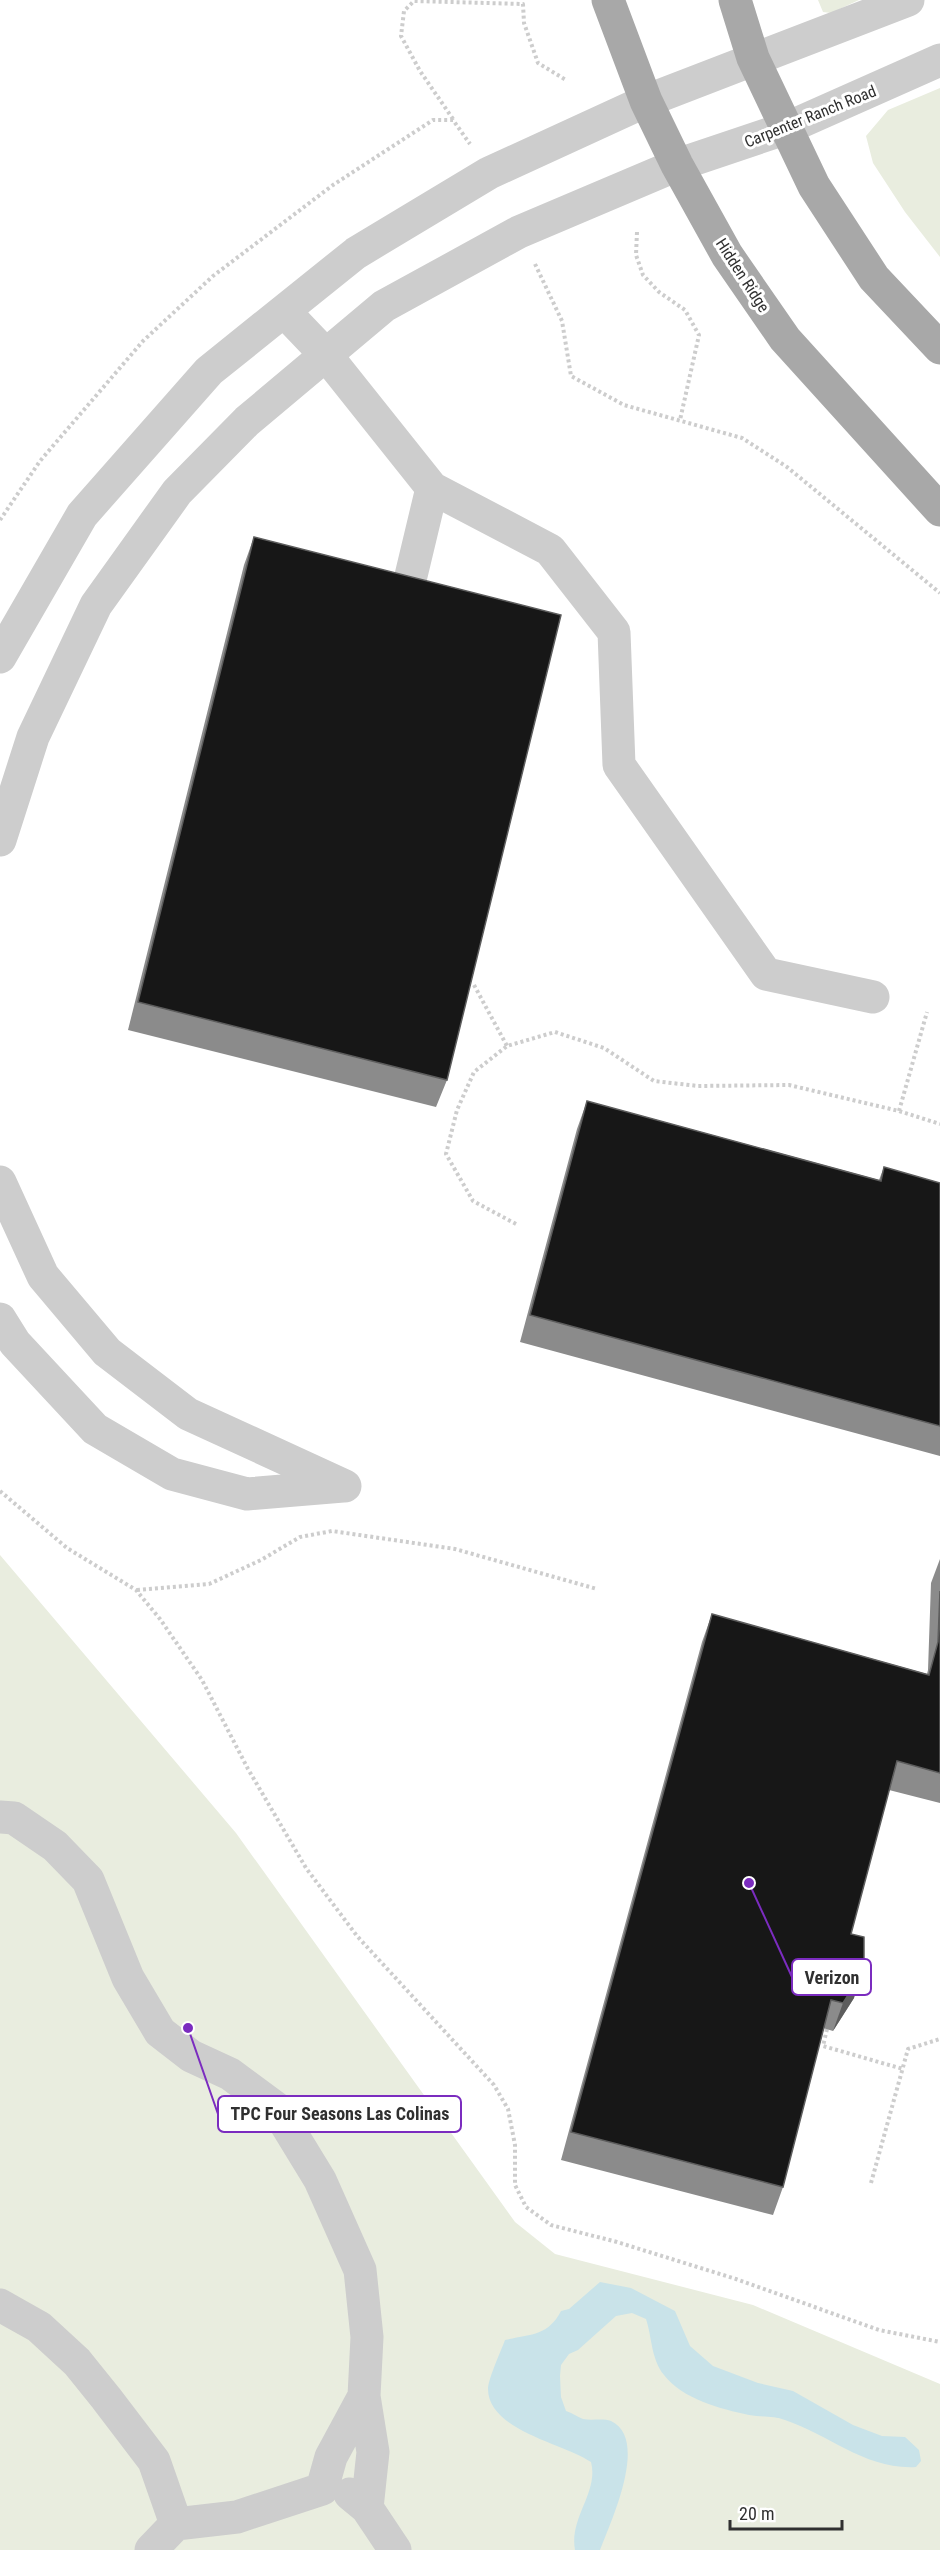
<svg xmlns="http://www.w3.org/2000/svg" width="940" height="2550" viewBox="0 0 940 2550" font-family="'Roboto Condensed',sans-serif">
<rect width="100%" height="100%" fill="#fff"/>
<!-- green -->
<path fill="#e9eddf" d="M818,0H859L831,13L823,12Z
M940,88V257L905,212L873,163L866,136L888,110Z
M0,1555L236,1833L515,2222L555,2254L753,2305L940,2384V2550H0Z"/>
<!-- water -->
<path fill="#c9e3e9" d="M600,2282L631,2288L675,2311L690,2346L713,2366L758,2383L793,2391L853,2425L882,2436L905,2437L919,2450L921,2461L916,2467C866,2470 830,2435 785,2420C774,2416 761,2417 749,2415C721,2409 682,2399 664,2375C651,2359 652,2337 646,2319L632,2313L616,2316L578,2350L569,2354L561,2365L560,2376L561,2397L566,2411C572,2413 578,2417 583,2419C592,2421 603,2418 611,2421C650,2439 610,2523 600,2550H575C569,2518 599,2492 591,2462C562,2443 487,2430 488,2388C489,2377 501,2351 505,2340C531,2334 548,2336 561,2311L569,2309Z"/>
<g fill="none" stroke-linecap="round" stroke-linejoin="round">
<!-- path -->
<path stroke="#cdcdcd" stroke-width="4" stroke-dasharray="3 3" stroke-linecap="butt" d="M453,119L420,71L401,36L404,11L414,1L523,4L524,23L538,63L566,80
M637,232L636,255L643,275L659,292L685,310L699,335L680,420
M535,264L562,321L571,376L624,405L742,438L787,467L940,593
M0,520L40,461L143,341L213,276L333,185L433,120H453L470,144
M474,985L507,1046
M899,1111L927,1012
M516,1224L473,1201L446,1154L457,1110L474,1072L507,1046L555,1032L604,1048L654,1081L698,1086L789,1085L899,1111L940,1124
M0,1491L67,1548L136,1590L160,1619L202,1680L248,1769L306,1868L357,1936L494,2085L508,2109L515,2145V2185L526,2207L551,2225L617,2242L736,2279L879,2330L940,2342
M137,1590L209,1584L261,1560L300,1537L332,1531L455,1549L597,1589
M827,2029L823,2046L903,2069
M871,2183L908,2049L940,2039"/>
<!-- minor -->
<path stroke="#cdcdcd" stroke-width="33" d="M284,311L326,355L432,488L550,550L614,632L619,765L766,974L873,997
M404,605L432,488
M0,657L82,515L209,371L356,253L489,173L646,101L908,0
M0,840L33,737L96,605L177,492L247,421L384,306L519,232L677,165L787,128L940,60
M0,1182L43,1276L107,1352L188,1414L345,1486
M0,1319L15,1343L95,1429L172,1474L247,1494L343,1486
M0,1817L14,1818L55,1846L88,1880L128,1978L160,2032L191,2056L230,2074L276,2108L320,2180L360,2270L367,2337L364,2396L331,2457L322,2489L237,2517L176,2524L151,2550
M0,2305L39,2327L77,2362L106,2398L154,2461L176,2524
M364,2396L373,2452L367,2508
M350,2494L367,2508L395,2550"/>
<!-- major -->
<path stroke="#a8a8a8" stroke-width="33" d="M608,0L646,101L677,165L727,255L785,339L940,510
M735,0L753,58L814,186L874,278L940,348"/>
</g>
<!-- wall -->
<path fill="#8b8b8b" d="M254,537L447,1080L436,1107L128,1030L244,565Z
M587,1101L879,1180L884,1167L940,1183V1456L520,1342L577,1129Z
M940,1559V1803L889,1790L851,1934L854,1998L833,2031L823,2028L783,2187L773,2215L561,2160L702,1642L712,1614L927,1674L928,1670L931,1583Z"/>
<!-- shaded-wall -->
<path fill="#5d5d5d" d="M864,1970L854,1998L833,2031L843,2003Z"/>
<!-- building -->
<path fill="#171717" stroke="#5d5d5d" stroke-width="1.5" d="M254,537L561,615L447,1080L138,1002Z
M587,1101L881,1181L884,1167L940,1183V1426L530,1315Z
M940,1591V1773L897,1761L851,1934L864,1937V1970L843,2003L831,2000L783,2187L571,2132L712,1614L929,1675L938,1642Z"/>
<g text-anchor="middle" stroke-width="6" stroke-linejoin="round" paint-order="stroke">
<!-- street labels -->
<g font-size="16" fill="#303030" stroke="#fff">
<text transform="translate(810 116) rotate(-22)" y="6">Carpenter Ranch Road</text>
<text transform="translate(743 275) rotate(57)" y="6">Hidden Ridge</text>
</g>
</g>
<!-- callouts -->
<path fill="none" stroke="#7b2cbf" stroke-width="2" d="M749 1883L792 1977M188 2028L218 2114"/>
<g fill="#7b2cbf" stroke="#fff" stroke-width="2">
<circle cx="749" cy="1883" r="6"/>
<circle cx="188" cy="2028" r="6"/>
</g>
<g fill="#fff" stroke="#7b2cbf" stroke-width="2">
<rect x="792" y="1959" width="79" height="36" rx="6"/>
<rect x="218" y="2096" width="243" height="36" rx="6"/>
</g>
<g font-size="18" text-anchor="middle" font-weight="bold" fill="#303030">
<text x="832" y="1984">Verizon</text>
<text x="340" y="2120">TPC Four Seasons Las Colinas</text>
</g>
<!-- scale -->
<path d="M730 2520v9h112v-9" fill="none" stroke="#303030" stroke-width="3"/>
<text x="739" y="2520" font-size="18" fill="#303030" stroke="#ffffff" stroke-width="4.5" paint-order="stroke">20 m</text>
</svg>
